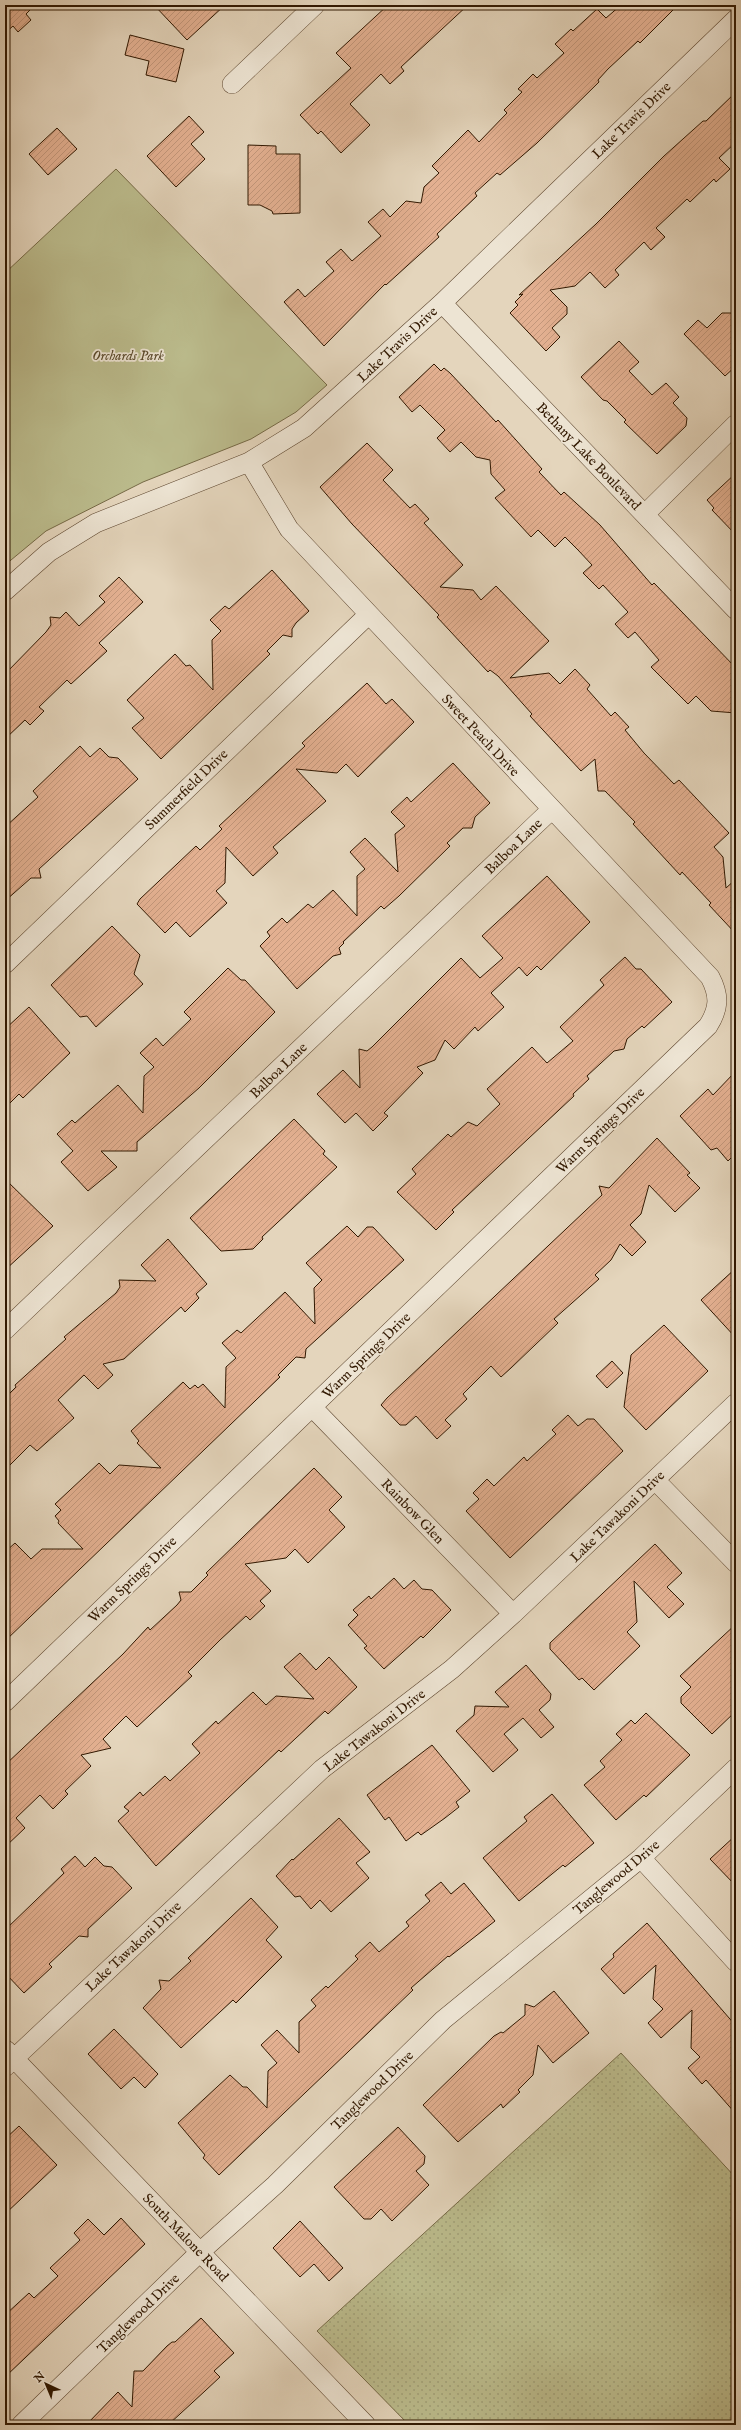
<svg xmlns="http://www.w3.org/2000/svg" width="741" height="2430" viewBox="0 0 741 2430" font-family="'IM FELL English',serif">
<defs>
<pattern id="grass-dots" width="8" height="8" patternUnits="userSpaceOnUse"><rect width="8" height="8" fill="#bbbb8c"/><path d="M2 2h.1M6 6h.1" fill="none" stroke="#a1a077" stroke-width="1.8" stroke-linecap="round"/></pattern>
<pattern id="building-hatch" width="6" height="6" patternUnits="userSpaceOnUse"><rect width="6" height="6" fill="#e3b091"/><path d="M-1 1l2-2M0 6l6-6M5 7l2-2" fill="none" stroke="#c3977b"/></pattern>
</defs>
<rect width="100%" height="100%" fill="#e4d5bc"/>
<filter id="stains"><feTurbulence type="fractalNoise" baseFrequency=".005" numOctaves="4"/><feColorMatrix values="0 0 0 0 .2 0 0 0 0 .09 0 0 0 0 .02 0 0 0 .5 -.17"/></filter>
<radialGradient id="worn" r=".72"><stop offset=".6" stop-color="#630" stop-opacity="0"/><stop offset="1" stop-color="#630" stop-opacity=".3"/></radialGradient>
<!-- grass -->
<path fill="url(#grass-dots)" stroke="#766a46" d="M621,2053L736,2178V2425H409L317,2331Z"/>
<!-- green -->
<path fill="#bbbb8c" stroke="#766a46" d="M116,169L327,385L296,412L251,439L143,482L46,531L5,565V273Z"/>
<!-- building -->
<path fill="url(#building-hatch)" stroke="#311801" d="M5,5H35L26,14L31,20L18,32L13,26L5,33Z
M154,5H225L187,40Z
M388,5H468L401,67L404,71L390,84L381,74L350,104L370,125L341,153L321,131L318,134L300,115L351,68L336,53Z
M621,5H678L640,43L638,41L608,69L598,80L599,82L537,143L500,175L497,173L475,193L477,196L437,234L439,237L386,285L385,284L324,346L284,302L298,289L305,297L334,271L326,262L341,249L352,261L381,236L368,222L383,209L390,217L406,201L421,203L424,187L439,173L432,166L468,130L479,142L507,113L504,110L522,92L518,89L533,74L537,78L564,53L555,44L571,29L573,31L597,9L606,18Z
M130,35L184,49L176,82L146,75L149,61L125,55Z
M736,92V142L719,158L730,169L716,182L714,179L690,202L687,199L656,228L665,237L651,250L644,242L615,270L619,275L605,288L590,272L575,286L550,290L567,307V314L552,328L560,337L546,351L510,313L518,305L515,302L523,294L519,295L596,224L664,156L703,121H706Z
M189,116L204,132L191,144L205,159L176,187L147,156Z
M57,128L77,149L48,175L29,154Z
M248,145L276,146V154H300V213L273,214L272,211L260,205H248Z
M722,313H736V366L725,376L684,334L698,320L707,328Z
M619,341L639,362L629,371L652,395L666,383L679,397L673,403L687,418L686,426L657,454L624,422L626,420L607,401L603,400L581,377Z
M434,364L441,371L444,368L450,373L496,422L498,420L542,469L539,472L561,495L564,492L600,525L652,585L654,583L736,668V713L711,711L696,696L688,704L651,667L659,660L635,632L628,638L615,624L628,612L603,585L599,589L583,573L592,565L578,550L565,537L555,547L538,530L531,537L495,498L505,490L491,474L490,460L476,457L461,442L450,452L437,438L445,430L420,405L412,412L399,397Z
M367,443L393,470L383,480L410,508L415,504L429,519L424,523L463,565L440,587L473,590L481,600L496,586L549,641L510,678L549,673L560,684L575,669L590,685L587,689L611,716L615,712L629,727L625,730L644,753L674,784L679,780L729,833L714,847L723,857L726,888L736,879V934L709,905L711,903L682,872L680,875L633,824L635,822L605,791H598L595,759L581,771L530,716L532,714L498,676L490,670L488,672L437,617L439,615L352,524L320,487Z
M736,473V535L712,510L714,508L707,500Z
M272,570L309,611L296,623L292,629V637L283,635L267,651L270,654L161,759L132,728L144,718L127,700L175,654L186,666L190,665L213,690L212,640L221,631L210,620L225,606L229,609Z
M119,577L143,602L99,643L107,651L71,684L67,680L39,707L44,711L30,725L25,720L5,739V674L46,632L51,625L50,617L60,618L66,612L79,626L105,602L99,596Z
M367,683L386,704L392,699L414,722L358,777L346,764L337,773L296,769L326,801L273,847L278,853L253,876L226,847L225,883L216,891L227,903L190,937L176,922L165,933L137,904L140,899L196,846L200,850L222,829L219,826L305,746L302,743Z
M80,746L90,757L100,748L109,757L118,758L138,779L39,869L41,878H31L5,901V827L38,797L33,791Z
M453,763L490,803L475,817L472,828H463L447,843L450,846L399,896L384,909L381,906L343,942L344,943L339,948L341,954L333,956L297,989L260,946L270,936L267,932L282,918L287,923L308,904L313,908L333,890L357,916V876L365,869L350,852L365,838L398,872L395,834L405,826L391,812L407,797L411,802Z
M547,876L590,922L541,970L537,966L527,976L519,967L491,993L504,1007L478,1031L475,1027L454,1049L445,1040L435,1060L417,1067L423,1073L384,1113L388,1116L373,1131L356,1113L345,1123L317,1094L343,1070L360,1088L359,1049L367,1051L372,1047L461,958L480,978L503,958L482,936Z
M112,926L140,955L134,974L143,984L96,1027L87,1016L80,1017L51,985Z
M625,957L636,969H641L672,1002L644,1028L642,1026L627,1039L624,1049L614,1051L587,1076L589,1079L573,1094L574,1096L452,1210L454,1212L436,1230L397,1192L416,1174L412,1169L448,1134L451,1137L468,1122L477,1126L500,1104L487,1089L532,1047L547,1063L573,1041L560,1027L604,985L600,980Z
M228,968L241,980H245L275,1012L199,1088L137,1142V1151H101L117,1167L88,1191L61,1162L73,1151L57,1134L72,1120L75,1123L118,1085L143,1113L144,1076L154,1067L140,1053L156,1038L163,1046L191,1019L184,1012Z
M29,1007L70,1053L23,1098L19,1094L5,1108V1029Z
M736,1071V1153L728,1161L717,1148L711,1150L680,1116L708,1089L713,1095Z
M294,1119L325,1151L323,1154L337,1167L262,1237L263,1239L253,1249L221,1251L190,1218Z
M657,1138L690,1173L687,1175L700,1188L675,1212L649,1185L641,1214L630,1225L646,1242L632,1256L620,1244L611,1260L595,1275L599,1279L554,1319L558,1323L511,1368L501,1377L491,1366L463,1394L467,1399L445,1420L451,1426L437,1439L416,1416L406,1425H400L381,1405L387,1398L602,1195L599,1186L609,1188Z
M5,1179L53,1226L5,1270Z
M347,1226L358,1237L367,1227H373L404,1260L306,1349L305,1358L296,1357L278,1375L280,1377L5,1641V1552L15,1543L31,1559L42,1549H83L58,1523L59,1521L55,1516L61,1510L55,1504L99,1463L110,1474L119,1465L161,1468L137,1443L139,1441L131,1431L183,1382L190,1389L195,1385L198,1388L203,1384L225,1408L226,1367L236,1358L222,1343L237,1330L241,1333L285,1292L315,1324L314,1288L322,1280L306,1263Z
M168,1239L207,1284L196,1294L199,1298L185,1312L181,1307L124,1359L103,1364L113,1375L98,1389L84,1375L58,1400L74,1418L37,1451L30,1445L5,1470V1398L16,1387L15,1385L66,1339L64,1337L116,1293L120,1287L119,1280L156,1281L141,1265Z
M736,1268V1338L701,1300Z
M664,1325L708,1371L646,1430L624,1407L631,1355Z
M612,1361L623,1373L607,1388L596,1376Z
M568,1415L578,1426L587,1419H594L623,1451L510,1558L466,1511L479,1499L473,1493L487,1479L494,1486L524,1457L527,1461L556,1434L552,1430Z
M314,1468L342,1497L329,1510L345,1527L308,1563L295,1549L286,1558L245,1564L271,1591L260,1601L265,1606L250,1620L246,1616L220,1640L188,1672L192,1676L137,1727L126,1716L103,1739L111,1748L81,1755L91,1766L65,1791L68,1794L53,1809L40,1795L16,1818L25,1828L5,1847V1765L123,1654L148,1627L150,1630L177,1605L181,1600L179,1592H191L208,1575L206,1573Z
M655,1544L682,1573L667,1587L684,1604L669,1618L634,1581L637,1622L627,1632L640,1646L594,1690L582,1678L579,1680L550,1649V1643Z
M394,1578L404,1589L414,1580L422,1589L432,1590L451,1610L423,1638L421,1636L384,1669L364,1648L367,1646L348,1625L358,1615L353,1610L369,1596L371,1599Z
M736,1624V1711L712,1734L681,1703V1697L691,1687L680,1676Z
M300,1653L316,1670L329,1657L357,1687L328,1714L325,1711L281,1752L279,1750L156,1866L118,1821L129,1811L124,1807L140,1792L143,1796L165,1776L170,1781L200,1753L192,1744L216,1721L218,1724L253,1692L266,1705L276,1696L314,1699L284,1667Z
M526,1665L551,1694L550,1700L539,1710L554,1727L541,1738L523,1718L504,1734L518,1750L493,1772L456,1731L474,1715L475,1706L509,1707L495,1692Z
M646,1713L690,1755L646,1797L644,1795L616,1820L584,1785L605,1767L600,1761L622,1740L616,1734L631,1720L635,1724Z
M432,1745L470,1791L456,1802L459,1807L445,1818L421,1835L418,1832L406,1841L389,1817L385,1820L367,1795Z
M552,1794L594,1843L565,1867L563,1865L519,1901L483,1858L527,1821L524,1817Z
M339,1818L370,1852L356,1863L369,1878L331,1912L320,1900L311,1909L300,1896L295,1897L276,1876L292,1859L293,1860Z
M736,1835V1886L710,1859Z
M75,1856L85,1867L95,1857L104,1866L112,1867L132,1888L88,1929V1937L79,1936L49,1964L52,1967L24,1993L5,1973V1930L64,1873L61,1869Z
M441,1882L451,1894L464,1883L495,1921L449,1957L448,1956L411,1988L413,1990L219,2175L203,2158L205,2155L178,2123L230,2075L243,2087H247L267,2108L268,2071L277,2063L261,2045L277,2030L299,2053V2022L316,2006L311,2000L326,1986L328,1988L358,1959L355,1956L370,1942L379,1952L409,1926L406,1922L430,1901L425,1895Z
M251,1898L278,1927L266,1940L282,1957L236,2003L233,2000L181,2048L143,2008L161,1989L159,1980L169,1981L191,1961L188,1958Z
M647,1923L736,2026V2114L706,2080L702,2084L688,2068L700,2057L691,2048L692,2010L661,2038L648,2023L663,2009L653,1999L656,1965L624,1994L601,1969L614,1957L613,1954Z
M554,1991L589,2033L553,2063L538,2045L533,2075L518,2090L520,2092L503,2108L501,2104L458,2142L423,2105L494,2036L501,2032L503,2033L525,2015V2004L534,2007Z
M114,2029L158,2074L145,2088L134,2077L121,2089L88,2054Z
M19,2126L57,2165L5,2214V2139Z
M398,2127L425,2156L424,2164L416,2171L429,2185L392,2221L381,2209L371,2219H364L334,2187Z
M121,2218L145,2244L5,2377V2315L29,2293L34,2298L58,2276L50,2268L80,2240L74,2233L88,2219L104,2235Z
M300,2221L343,2268L329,2281L314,2264L300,2277L273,2248Z
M201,2318L234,2353L214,2371L220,2377L205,2391L168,2425H86L118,2392L132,2407L134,2371H143L167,2346L172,2342H175Z"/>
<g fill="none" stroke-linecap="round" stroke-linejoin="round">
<!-- minor casing -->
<g stroke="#5e4730" stroke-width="20">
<path id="minor" d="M232,84L315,5
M442,303L736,610
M645,514L736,424
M5,591L49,552L96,523L249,462L304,428L442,303L736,19
M5,964L368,615
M5,1330L551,810
M312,1407L513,1614
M655,1480L736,1563
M5,1702L708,1026C719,1009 720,996 710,977L289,529L249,462
M641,1858L736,1962
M6,2050L366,2425
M5,2067L322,1769L452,1669L513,1614L736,1403
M21,2425L200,2252L275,2185L443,2020L641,1858L736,1768"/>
</g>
<!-- minor -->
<use href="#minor" stroke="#ede4d3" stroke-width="19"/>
</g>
<g text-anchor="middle" stroke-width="3.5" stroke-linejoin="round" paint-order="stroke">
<!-- street labels -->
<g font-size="14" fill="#311801" stroke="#ede4d3">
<text transform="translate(631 120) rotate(-44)" y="5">Lake Travis Drive</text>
<text transform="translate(397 344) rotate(-43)" y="5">Lake Travis Drive</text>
<text transform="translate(589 456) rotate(46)" y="5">Bethany Lake Boulevard</text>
<text transform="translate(481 735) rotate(47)" y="5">Sweet Peach Drive</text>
<text transform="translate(186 789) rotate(-44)" y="5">Summerfield Drive</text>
<text transform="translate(513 846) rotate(-44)" y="5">Balboa Lane</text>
<text transform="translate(278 1070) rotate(-44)" y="5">Balboa Lane</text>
<text transform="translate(600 1130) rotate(-44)" y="5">Warm Springs Drive</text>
<text transform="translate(366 1355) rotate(-44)" y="5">Warm Springs Drive</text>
<text transform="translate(413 1511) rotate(46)" y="5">Rainbow Glen</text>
<text transform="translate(617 1516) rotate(-44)" y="5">Lake Tawakoni Drive</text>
<text transform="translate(132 1579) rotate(-44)" y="5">Warm Springs Drive</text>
<text transform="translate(374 1730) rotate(-38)" y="5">Lake Tawakoni Drive</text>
<text transform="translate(616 1877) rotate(-40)" y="5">Tanglewood Drive</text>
<text transform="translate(133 1946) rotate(-43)" y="5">Lake Tawakoni Drive</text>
<text transform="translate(372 2090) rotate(-44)" y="5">Tanglewood Drive</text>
<text transform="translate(186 2237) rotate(46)" y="5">South Malone Road</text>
<text transform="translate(138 2313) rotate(-44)" y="5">Tanglewood Drive</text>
</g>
<!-- park labels -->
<g font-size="14" font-style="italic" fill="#5a492b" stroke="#ede4d3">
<text x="128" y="360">Orchards Park</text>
</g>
</g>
<!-- margin -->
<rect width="741" height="2430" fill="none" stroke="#e4d5bc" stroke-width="20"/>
<rect x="6" y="6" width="729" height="2418" fill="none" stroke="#311801" stroke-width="2"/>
<rect x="10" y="10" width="721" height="2410" fill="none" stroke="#311801"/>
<!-- north arrow -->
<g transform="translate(46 2384) rotate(316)" stroke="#ede4d3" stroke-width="3" paint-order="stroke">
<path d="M0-3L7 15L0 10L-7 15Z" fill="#311801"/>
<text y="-6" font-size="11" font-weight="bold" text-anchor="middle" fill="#311801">N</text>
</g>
<rect width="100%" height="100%" filter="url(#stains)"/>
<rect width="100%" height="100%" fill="url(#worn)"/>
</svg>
